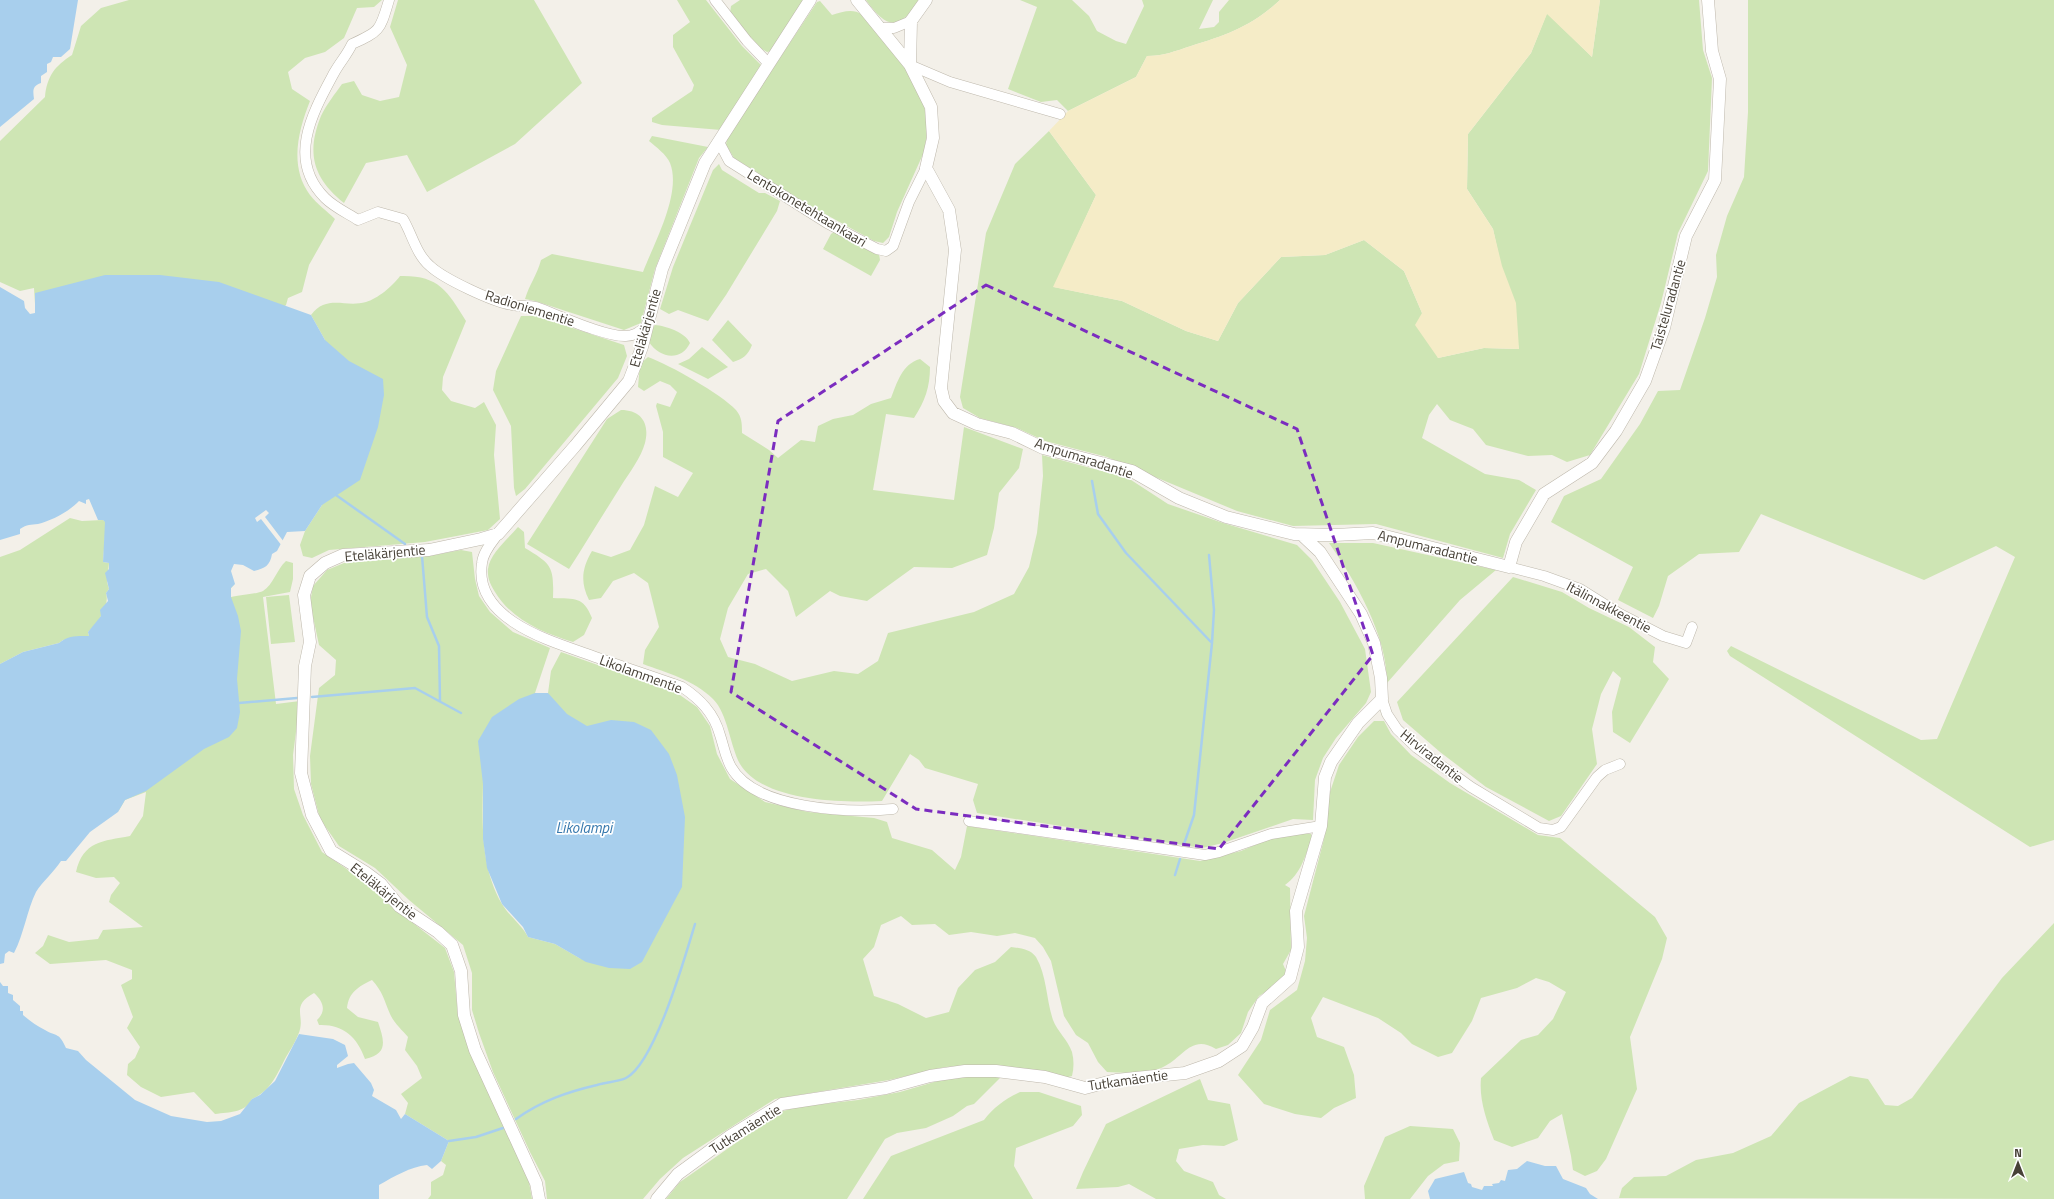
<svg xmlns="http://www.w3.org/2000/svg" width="2054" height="1199" viewBox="0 0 2054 1199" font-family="'Titillium Web',sans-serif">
<rect width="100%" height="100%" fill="#f3f0e9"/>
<!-- green -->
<path fill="#cee5b4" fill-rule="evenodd" d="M129,0H382L374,7L357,8L344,38L325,52L305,58L288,72L292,89L310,101C298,131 289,167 310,195C317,204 327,211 335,219L309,265L302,292L288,298L286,305L280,311L35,304L34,288L20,291L0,282V141L45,97C47,76 55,66 72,55L81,26L101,8Z
M398,0H534L582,83L515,144L427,192L407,155L366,163L344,203C313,178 306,153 321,116C326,105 335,94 342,84L354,81L362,95L380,101L399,97L407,65L390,27Z
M677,0H706L742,46L761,65L721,130L662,125L652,122V118L692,91L694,85L673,47V35L690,22Z
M740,0H804L772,51L767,52L759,47L730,13L731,6Z
M866,0H922C898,28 889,32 866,0Z
M1020,0H1072L1089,16L1097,31L1116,41L1126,44L1144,6L1142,0H1213L1199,29L1214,27L1219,22V12L1229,0H1280C1252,26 1227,35 1191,46C1176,51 1163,56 1147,56L1136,77L1068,111L1057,100L1041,102L1008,89L1037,7Z
M1600,0H1699L1703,50L1712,78L1708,171L1678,233L1661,303L1639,374L1590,455L1567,462L1552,455L1528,456L1486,445L1473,429L1450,420L1437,404L1429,415L1422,438L1485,474L1519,480L1536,490L1510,534L1503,558L1376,524L1293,526L1237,511L1107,457L1045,441L1017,428L980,418L963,408L960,397L986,233L1015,164L1049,131L1096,195L1054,287L1122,301L1186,331L1218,341L1238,303L1281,257L1325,255L1364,240L1404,271L1422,313L1438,358L1484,348L1519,349L1493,229L1467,189L1468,134L1531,53L1547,13L1592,57Z
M1748,0H2054V840L2030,847L1730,656L1727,651L1731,646L1921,740L1937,739L2015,557L1996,546L1924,580L1761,514L1739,552L1699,554L1668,576L1659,606L1653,618L1618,600L1633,567L1551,522L1564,496L1601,479L1640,424L1658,391L1680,390L1705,318L1717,277L1716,255L1727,216L1744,177L1748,112Z
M820,1L832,15C843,12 853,8 862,15L903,62L924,105L928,128L924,152L897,212L889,237L883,243L874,241L805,203L734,158L726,145L727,138L817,2Z
M652,136L708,147L699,158L655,269L641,323L624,330L535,301L525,299C529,285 537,275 541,260L552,254L643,272C654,243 682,193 670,163C667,155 655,146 649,141Z
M719,164L722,170L759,193H765L780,201L777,211L726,295L708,321L678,310L669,314L660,309L673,267L713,170Z
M834,232L879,254L880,260L871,276L823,249L831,234Z
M400,276C438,275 447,290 466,321L443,377L442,390L451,401L475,408L484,402L496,425L494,455L500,519L488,530L425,542L329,550L312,558L303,556L300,545L305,531L322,505L325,340L311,315C327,294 345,308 366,302C377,299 393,286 400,276Z
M521,316H536L624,345L627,356L618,378L525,489L516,496L514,488L511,426L493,390L496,371Z
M728,320L752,345C748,355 743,359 733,362L712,340Z
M655,325C666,326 685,332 690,343C681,362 659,358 649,342L650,332Z
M702,347L728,367L708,379L678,364L689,359Z
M648,357C670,365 721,394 736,410C742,417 742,424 742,433L769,450L778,458L801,440L815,442L818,426L833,419L853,415L871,404L891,398C897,383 902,364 920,359L930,367C930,387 925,401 914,418L886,414L873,490L954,500L964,427L1023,449L1019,468L999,493L994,528L987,555L952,568L914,567L867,601L840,596L830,591L796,617L788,591L766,569L748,574L728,608L720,639L728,657L755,664L792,681L834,671L858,674L878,661L888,633L974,612L1014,594L1029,567L1037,533L1043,476L1042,455L1128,478L1168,504L1223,523L1297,545L1312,560L1340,602L1365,649L1371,692L1366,703L1336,738L1323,758L1315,780L1313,820L1293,819L1223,843L1202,848L977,813L973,800L978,784L925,768L919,760L910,754L882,801C843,803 763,802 740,764C730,746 728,714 713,699C694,680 667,673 643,664L645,650L659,627L648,583L634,573L613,581L601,598L589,600C580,582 582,568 592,551L611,557L630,550L644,525L655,486L678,497L693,473L663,457V432L656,406L657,403L670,407L677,392L670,385L660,381L644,391L638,387L640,364Z
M621,410C641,410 650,423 645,443C641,458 629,473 621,486C604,513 587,541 569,569L527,544L607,419Z
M70,518L82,521L103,520L106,522L103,562L109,563L107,582L109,589L106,593C110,606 98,623 88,632L89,636L63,640L59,643L23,652L0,664V557L20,550Z
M518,527L524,532L525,548C552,564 554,567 553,598C575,599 583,596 592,618L584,635L573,642C543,633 512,620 495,592C491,586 487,578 488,569C490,553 508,539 518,527Z
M1329,543H1373L1496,570L1460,600L1387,683C1387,635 1356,582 1329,543Z
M461,550L472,552L475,579L479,596L490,612L513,632L550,648L535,693H548L551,671L561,652L677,693L697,707L710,726L717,754L730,779L765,802L808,812L874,818L887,822L892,838L932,850L955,870L961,857L967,826L1200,861L1241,851L1269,839L1302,833L1311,834L1312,838C1305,856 1301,874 1285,885L1290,888L1291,950L1283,964L1286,971L1282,981L1259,996L1248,1012L1241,1033L1228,1045L1216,1049C1192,1034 1184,1056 1165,1066C1149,1075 1124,1073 1107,1072L1098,1062L1088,1043L1076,1035L1064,1016L1051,961L1043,947L1035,938L1015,933L997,936L971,932L949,935L935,924L912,925L901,916L881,925L874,947L863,959L874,996L898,1004L926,1018L949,1012L958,988L975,970L995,962L1011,947C1020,948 1030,949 1036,957C1047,976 1046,999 1053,1020C1057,1031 1068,1040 1072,1052C1074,1060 1074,1068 1072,1076L1065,1078L1026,1069L979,1065L945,1067L889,1080L775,1099L683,1158L660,1179L643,1199H547L545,1181L530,1152L493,1072L479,1033L472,1010V973L463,945L409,900L375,868L339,846L320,819L311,784L310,756L319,688L335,675L336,660L319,645L310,603L313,586L327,570L344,563L429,556ZM483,784L581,959L555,944L528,937C521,924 509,916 502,904C481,868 482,825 483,784Z
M286,561L293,563V579L290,592L263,597L276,704L300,701L293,755L294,789L303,815L322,852L367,883L386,902L445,948L454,972L458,1016L529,1182L532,1199H428L431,1195V1182L443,1175L446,1165L441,1161L449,1141L405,1114L408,1103L401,1094L422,1078L417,1066L405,1050L408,1037C402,1030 394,1023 390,1014C384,1000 383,992 372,980C358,987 349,992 347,1008L358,1017L378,1022C384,1040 389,1054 365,1059C357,1036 342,1024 319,1025L317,1020C327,1011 323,1001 314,993C289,1007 307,1016 298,1035C295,1043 290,1050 286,1057C277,1074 271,1091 252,1099C245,1113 230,1112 215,1114L194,1092L161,1097L141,1087L127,1075L128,1064L135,1058L140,1047L127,1028L133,1017L121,985L132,979V970L106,960L50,964L35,953L43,946L48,935L69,942L98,939L103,930L143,927L109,902L111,895L120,883L114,877L96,878L76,872C83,841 103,841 130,836L143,816L146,792L125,800L118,812L189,621L235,584L231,588V597C239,595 257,594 263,591C273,585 277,569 286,561Z
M1513,577L1562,592L1589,608L1629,627L1655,647L1653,662L1669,679L1630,743L1613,732L1612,712L1621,678L1613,671L1601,694L1592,729L1597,764L1561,816L1549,821L1486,787L1440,752L1403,720L1397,702Z
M289,595L295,642L271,644L266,597Z
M1374,721H1384L1391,734L1411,755L1450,783L1538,835L1560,838L1655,917L1667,938L1662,959L1630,1037L1637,1089L1606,1159L1597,1171L1585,1176L1573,1170L1571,1156L1562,1114L1550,1121L1538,1138L1512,1147L1494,1140C1486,1119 1479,1100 1481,1078L1521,1040L1538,1035L1553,1019L1566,992L1549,982L1536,978L1517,988L1481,998L1472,1021L1452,1053L1438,1057L1412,1044L1401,1033L1378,1018L1323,997L1311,1018L1317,1037L1344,1047L1354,1075L1356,1098L1334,1108L1321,1118L1295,1114L1264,1104L1238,1075L1261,1040L1270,1010L1297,990L1305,961L1307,938L1304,916L1324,839L1330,792L1339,765L1358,737Z
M2054,923V1199L1619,1198L1622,1188L1634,1177L1666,1176L1696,1160L1733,1153L1771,1136L1799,1103L1850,1076L1868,1079L1885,1105L1898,1106L1912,1098L2002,978Z
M977,1076L1001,1077L974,1104L967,1106L953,1116L926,1128L897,1133L885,1139L847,1199H666L680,1182L780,1112L797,1107L858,1100L900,1092L941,1080Z
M1200,1079L1208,1100L1230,1104L1238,1140L1224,1146L1203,1145L1179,1149L1176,1161L1184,1171L1213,1182L1219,1195L1226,1199H1156L1129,1184L1118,1187L1076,1189L1083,1172L1106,1124Z
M1020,1092H1039L1081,1106L1082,1115L1073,1126L1016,1148L1014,1166L1033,1199H863L891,1156L984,1120C994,1107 1005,1099 1020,1092Z
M1410,1126L1453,1129L1460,1143L1459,1161L1444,1164L1428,1176L1410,1199H1365L1364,1186L1385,1137Z"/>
<!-- sand -->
<path fill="#f5ecc7" d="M1280,0H1600L1592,57L1547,14L1531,53L1468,134L1467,189L1493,229L1502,266L1516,303L1519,349L1484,348L1438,358L1415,325L1422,313L1404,271L1364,240L1325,255L1281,257L1238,303L1218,341L1186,331L1122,301L1053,287L1096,195L1049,131L1068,111L1136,77L1147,56C1163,56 1176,51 1191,46C1227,35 1252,26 1280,0Z"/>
<!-- water -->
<path fill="#a8cfed" d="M0,0H78L70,49L61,57H53L51,62L47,64V72L41,76V83C32,86 33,91 34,99L0,127Z
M105,275H160L219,282L311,315L325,340L349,361L383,379L384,395L378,427L360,480L322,505L305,531L287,532L277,551L272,554C270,566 265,568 254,571L243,565L234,564L231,571L235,584L231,588V597L238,616L241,631L237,679L240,712L237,728L229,737L204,749L146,791L125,800L118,812L90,832L66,861H61C54,872 42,882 36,892C27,910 24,934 14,953L9,951L5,954L4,963L0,964V664L23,652L59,643C68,635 79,636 89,636L88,632L101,616L100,610L108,601L106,593L109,589L105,573L109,569V563L103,562L105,522L103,520H98L89,499L86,500V504L79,501C70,511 51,521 38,524C31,525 27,524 20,529V534L0,540V287L24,301L25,308L30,314L35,313V293Z
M535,693H548L567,714L587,726L611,720L634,722L651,730L669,754L677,775L685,817L682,887L642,962L630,969L609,968L586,962L555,944L528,937L523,927L502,904L487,868L483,839V784L478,741L492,717L519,699Z
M0,982L3,986H8V993L13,995V1000L20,1006V1011H23V1015C30,1021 37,1026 45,1030C57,1037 59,1032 66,1048L78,1051L86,1060L135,1100L171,1116L207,1122L221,1121L240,1114L252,1099L260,1095L275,1081L299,1034L333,1039L345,1045L348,1056L337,1065V1068L348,1064L354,1063L371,1083L374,1090L372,1096L396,1110L401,1119L405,1114L449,1141L441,1161L432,1169L427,1165C410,1167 395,1176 379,1185V1199H0Z
M1527,1161L1545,1166H1556L1563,1179L1586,1188L1590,1194L1598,1199H1430L1428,1191L1435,1179L1464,1172L1468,1183L1471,1184L1472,1187L1482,1190L1484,1186H1493L1492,1184L1499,1183L1501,1180L1505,1181L1508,1170L1517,1169Z"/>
<!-- pier -->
<path fill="#f3f0e9" d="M266,510L269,513L265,517L284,542L282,546L261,519L257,522L255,518Z"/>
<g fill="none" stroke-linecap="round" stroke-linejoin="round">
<!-- stream -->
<path stroke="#a8cfed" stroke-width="2.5" d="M1092,481L1098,514L1126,553L1211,642
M336,495L405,544
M422,556L427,617L439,646L440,701
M312,697L415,688L461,713
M239,703L297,698
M1184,844L1194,815L1212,643L1214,610L1209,555
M1175,875L1180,859
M516,1119C541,1101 567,1092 597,1085C605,1082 618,1082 626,1078C655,1063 685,957 695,924
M449,1141L476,1137L503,1128"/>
<!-- minor casing -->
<g stroke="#beb8ac" stroke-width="11">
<path id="minor" d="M389,0C380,30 381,31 352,44C347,55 340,62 334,73C313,112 286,159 325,198C334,207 347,213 358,220L378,212L403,219C412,234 416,254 430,266C444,279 493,302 512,305C520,307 528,305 536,307C558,315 605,337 626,336C635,336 640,331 647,326
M715,0L747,41L769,64
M880,28H894L911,21
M910,65L950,82L1060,114
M719,142L729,161L827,223L877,249L886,251L893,246L909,202L926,168
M498,534C492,542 483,552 482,563C473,619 550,641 590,655C620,666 651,676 682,687C700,699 714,713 720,735C724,747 725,756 731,767C755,810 850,813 893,809
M1509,567L1544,576L1580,589L1620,614L1663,636L1686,643L1692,627
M1382,699L1387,714L1397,729L1417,748L1471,787L1539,828L1553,830L1561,827L1597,777L1605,770L1620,764
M969,821L1205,855L1219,852L1271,834L1321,826"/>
</g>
<!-- tertiary casing -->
<g stroke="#beb8ac" stroke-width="13">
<path id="tertiary" d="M857,0L910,65L931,107L933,138L926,168L949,210L955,250L941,388L944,401L953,413L977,424L1012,433L1043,448L1132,471L1179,498L1226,517L1294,534L1335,535L1373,533L1509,567L1516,542L1544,494L1592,463L1616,431L1645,381L1664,328L1686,236L1715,180L1720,79L1712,51L1708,0
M910,65L911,21L926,0
M539,1199L536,1183L475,1050L464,1015L461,971L452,945L438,932L399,906L381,884L365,872L331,851L312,815L301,773L305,666L310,642L304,595L310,576L325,563L343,555L429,550L481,539L498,534L575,446L629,381L642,347L662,269L705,163L810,0
M657,1199L678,1174L730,1136L782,1104L886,1088L930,1076L965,1071H996L1045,1077L1085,1088L1116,1080L1185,1073L1219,1061L1242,1046L1253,1027L1262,1003L1290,978L1298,947L1296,911L1321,826L1325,777L1331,762L1358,723L1382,699L1381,678L1374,643L1361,614L1320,552L1302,535"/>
</g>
<!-- minor -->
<use href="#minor" stroke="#fff" stroke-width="10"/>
<!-- tertiary -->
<use href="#tertiary" stroke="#fff" stroke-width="12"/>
</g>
<!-- marked area -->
<path fill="none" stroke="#7b2cbf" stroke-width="3" stroke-dasharray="8 5" stroke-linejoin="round" d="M986,285L1297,429L1373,655L1219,849L916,809L731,692L778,421Z"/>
<g text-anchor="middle" stroke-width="3.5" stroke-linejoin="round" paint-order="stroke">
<!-- street labels -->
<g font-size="14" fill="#474137" stroke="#fff">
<text transform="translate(807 208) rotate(31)" y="5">Lentokonetehtaankaari</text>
<text transform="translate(1668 305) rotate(-74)" y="5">Taisteluradantie</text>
<text transform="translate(530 308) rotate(17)" y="5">Radioniementie</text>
<text transform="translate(645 328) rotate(-74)" y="5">Eteläkärjentie</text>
<text transform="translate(1084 458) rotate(18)" y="5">Ampumaradantie</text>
<text transform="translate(1428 547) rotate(14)" y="5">Ampumaradantie</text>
<text transform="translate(385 553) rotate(-5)" y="5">Eteläkärjentie</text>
<text transform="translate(1609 607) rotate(28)" y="5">Itälinnakkeentie</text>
<text transform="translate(641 674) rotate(20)" y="5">Likolammentie</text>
<text transform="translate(1432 756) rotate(39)" y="5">Hirviradantie</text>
<text transform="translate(384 891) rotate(39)" y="5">Eteläkärjentie</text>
<text transform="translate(1128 1080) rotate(-8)" y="5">Tutkamäentie</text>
<text transform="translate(745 1129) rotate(-32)" y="5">Tutkamäentie</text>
</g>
<!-- water labels -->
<g font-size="15" font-style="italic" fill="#3678ad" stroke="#fff">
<text x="584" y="833">Likolampi</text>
</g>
</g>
<!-- north arrow -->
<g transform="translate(2018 1163)" stroke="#ffffff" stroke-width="3" paint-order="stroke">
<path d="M0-3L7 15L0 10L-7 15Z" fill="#474137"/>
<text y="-6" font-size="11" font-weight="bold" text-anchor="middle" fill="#474137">N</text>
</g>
</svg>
